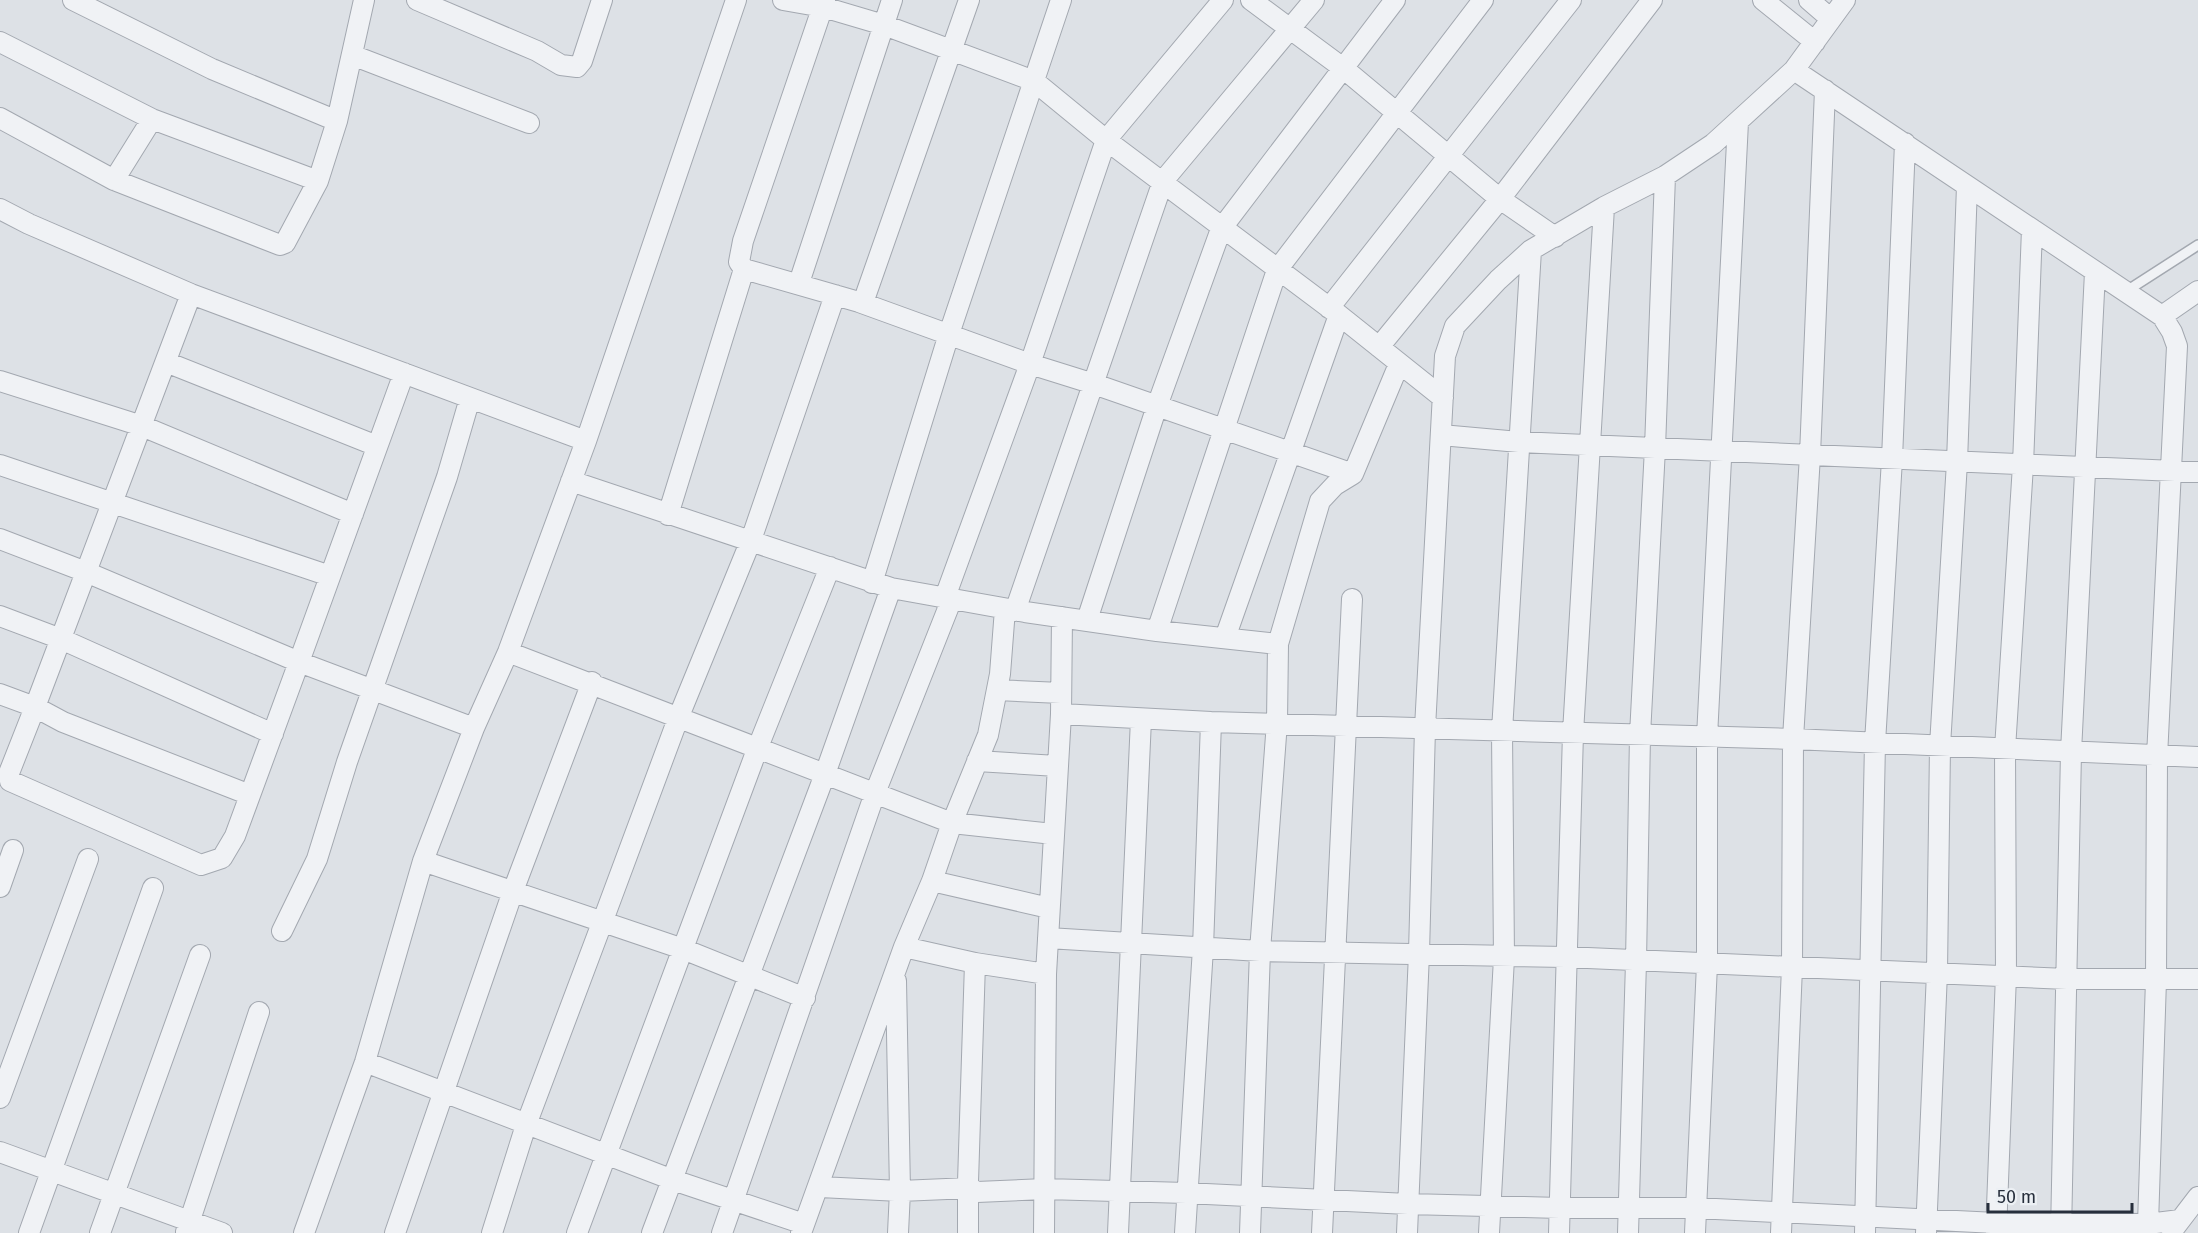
<svg xmlns="http://www.w3.org/2000/svg" width="2198" height="1233" viewBox="0 0 2198 1233" font-family="'Fira Sans',sans-serif">
<rect width="100%" height="100%" fill="#dde1e6"/>
<g fill="none" stroke-linecap="round" stroke-linejoin="round">
<!-- lane casing -->
<g stroke="#a3a8b0" stroke-width="12">
<path id="lane" d="M2125,292L2198,245"/>
</g>
<!-- street casing -->
<g stroke="#a3a8b0" stroke-width="22">
<path id="street" d="M73,0L212,69L337,121
M417,0L537,51L561,65L577,67L582,61L602,0
M783,0L823,7L884,25L1034,81L1106,140L1339,315L1443,398
M825,0L743,241L739,262L744,269L859,302L865,297L969,0
M1251,0L1343,68L1500,199L1555,237
M1763,0L1815,42
M1809,0L1831,19
M0,42L152,119L318,181
M352,55L529,123
M1794,70L2162,316L2198,291
M0,118L114,180L280,245L285,243L318,181L337,121L364,0
M114,180L152,119
M0,209L29,224L191,294L586,441
M799,283L892,0
M191,294L35,707L63,722L250,795
M859,302L1030,364L1094,384L1353,474
M1329,308L1571,0
M1379,347L1500,199L1652,0
M166,362L377,446
M404,373L299,662L474,728
M0,381L142,426L353,514
M1441,435L1519,442L2198,472
M0,465L330,576
M571,481L891,588L1025,612L1157,631L1278,644
M668,515L744,269
M0,539L86,572L299,662L235,836L222,858L201,865L10,781L9,773L35,707L0,694
M872,583L949,334L1061,0
M944,600L1030,364L1106,140L1223,0
M1015,611L1163,181L1314,0
M0,616L61,639L273,734
M1087,620L1157,406L1221,229L1395,0
M1157,631L1277,270L1483,0
M1225,638L1339,315
M508,652L952,823L1053,834
M997,690L1061,693
M1061,714L1211,722L1793,739L2198,757
M977,761L1057,766
M423,861L683,949L805,998
M932,881L1049,908
M0,887L13,850
M282,931L317,859L347,762L447,477L470,398
M1048,938L1260,951L1565,957L2067,979H2198
M904,947L975,963L1046,974
M896,981L900,1191L898,1233
M365,1062L673,1180L804,1224
M0,1098L88,859
M0,1152L222,1233
M820,1187L900,1191L970,1188L977,1192L1045,1189L1186,1193L1408,1204L1560,1208H1696L1996,1223L2148,1224L2180,1220
M2148,1224L2156,980L2157,757L2177,346L2172,332L2162,316
M2172,1231L2198,1197
M186,1232L259,1012
M29,1233L153,888
M100,1233L200,955
M304,1233L365,1062L423,861L474,728L508,652L586,441L736,0
M395,1233L513,891L592,682
M492,1233L526,1125L602,923L679,716L751,540L835,295
M577,1233L758,747L830,567
M652,1233L825,774L891,588
M722,1233L875,793L951,601
M801,1233L904,947L932,881L952,823L988,735L1000,674L1005,609
M968,1233V1182L975,963
M1044,1233L1046,974L1061,714L1062,617
M1118,1233L1141,719
M1185,1233L1203,948L1211,722
M1250,1233L1260,951L1277,722L1278,644L1320,501L1335,485L1353,474L1399,364
M1322,1233L1352,599
M1407,1233L1419,953L1425,728L1445,356L1455,326L1498,280L1531,250L1604,207L1665,176L1713,144L1794,70L1845,0
M1489,1233L1504,958L1502,731L1531,250
M1559,1233L1573,733L1604,207
M1628,1233L1636,962L1640,735L1655,448L1665,176
M1695,1233L1707,964V737L1738,122
M1781,1233L1792,967L1793,739L1810,455L1825,90
M1865,1233L1875,743L1892,459L1905,143
M1926,1233L1937,972L1940,746L1957,462L1967,186
M1996,1233L2006,975L2005,749L2023,465L2032,229
M2061,1233L2071,752L2095,272"/>
</g>
<!-- lane -->
<use href="#lane" stroke="#f0f2f5" stroke-width="9"/>
<!-- street -->
<use href="#street" stroke="#f0f2f5" stroke-width="20"/>
</g>
<!-- scale -->
<path d="M1988 1203v9h144v-9" fill="none" stroke="#272f3c" stroke-width="3"/>
<text x="1997" y="1203" font-size="18" fill="#272f3c" stroke="#ecf0f4" stroke-width="4.5" paint-order="stroke">50 m</text>
</svg>
